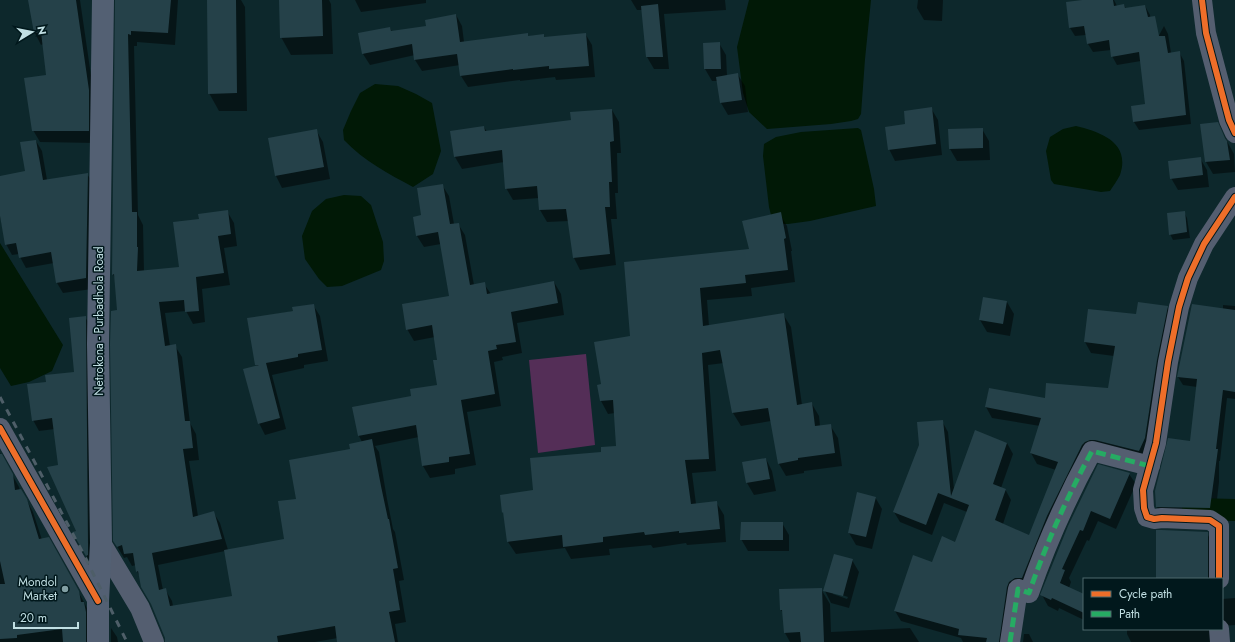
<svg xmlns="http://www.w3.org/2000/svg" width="1235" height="642" viewBox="0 0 1235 642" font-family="Jost,sans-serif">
<rect width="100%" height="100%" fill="#0d282c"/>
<!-- green -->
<path fill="#542e57" d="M586,354L595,445L538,453L529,360Z"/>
<!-- water -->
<path fill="#011906" d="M749,0H871L865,59L861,114L858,119L851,121L831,124L767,129L749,112L743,93L737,47Z
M375,84L398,86L416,94L432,103L441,151L433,174L413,187C389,174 364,161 344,140L343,130L351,111L360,93Z
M1076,126C1100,132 1131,142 1120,175C1117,181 1113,186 1110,191L1101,192L1084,189L1054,184L1051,180L1046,151L1050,137L1063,129Z
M858,128L861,130L874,189L876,206L810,221L788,224H779L771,215L769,207L763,156L764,144L776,137L801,132Z
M344,195L361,196L371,205L383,242L384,261L381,270L342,286L327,287L319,279L305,259L302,236L312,211L326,199Z
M0,243L63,345L52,371L29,382L11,386L0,368Z"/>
<!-- shadow -->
<path fill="#0007" fill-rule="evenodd" d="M30,0H80L95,103V143L40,142L33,130L48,75L43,44L41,45L35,33Z
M116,0H178L175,45L137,42V46H134L138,215L143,225L144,271L180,268L200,220L227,211L234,223L237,246L224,248L230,285L202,289L205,322L193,324L186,311L165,313L170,346H175L182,357L190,423L196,434L199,460L189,461L198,516L213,512L220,523L228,550L285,540L297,499L351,450L362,442L359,436L353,408L412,397L438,386L439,361L435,337L414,341L407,329L451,297L441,244L424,247L417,236L422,216L442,185L449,196L454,224H458L465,235L474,285L484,284L491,294L554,282L561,294L564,315L517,323L522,353L502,357L503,360L494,362L501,406L467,412L476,465L455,469V474L430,478L423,466L419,437L375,446L379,452L387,499L393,529L395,532L404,580L399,581L406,622L395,624L398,642H338V638L315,642H166V637L137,571L136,565L132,566L127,557L124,558L114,541L118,311L116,280L113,274ZM225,551L233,597L173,606L172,601L165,589L163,590L158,565Z
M208,0H241L245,7L247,111H219L209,93Z
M280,0H329L331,4L333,54L291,55L281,37Z
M355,0H426V3L361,12Z
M631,0H725L726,10L664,14L669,69H654L647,57L643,10H637Z
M918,0H943L942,21L924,20L917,8Z
M1091,0H1114L1117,6L1124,5L1126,9L1145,6L1150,15L1155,43L1164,26L1168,34L1171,53L1179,52L1184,61L1191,124L1139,130L1134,122L1146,105L1141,61L1117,65L1112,56L1111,50L1093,52L1088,44L1086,35L1075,36L1070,28Z
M456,15L462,26L464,42L543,35L545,38L586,35L592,45L595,77L556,80L555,77L520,81V80L468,87L461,76L460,65L422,71L415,60V55L370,65L363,54L390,28L392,32L427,27Z
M719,43L726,55L727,76L738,75L745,86L748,112L728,115L721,103L718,81H712L705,69L704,44Z
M931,108L938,120L942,155L895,161L889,149L906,125Z
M612,110L619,122L621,153H617L618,193H615L617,219H611L616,265L580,270L574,258L569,221L547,222L540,210L539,198L513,200L506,188L504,162L462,169L455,157L451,132L484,127L487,132L572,121Z
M1217,123L1234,154L1235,172L1213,174L1206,162L1202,125Z
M982,129L989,141L990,160L957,161L950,149Z
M316,130L323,142L330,179L282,188L276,176L269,139Z
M36,141L42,151L47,180L87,174L94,184L92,289L63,293L57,283L54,263L26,268L20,257L19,254L12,255L6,244L0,216V177L26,172Z
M1200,158L1207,170L1209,187L1178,190L1171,178Z
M1184,212L1187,218L1190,238L1173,240L1170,234Z
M780,214L787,226L792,251H791L795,282L751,288L752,296L707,300L709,326L783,314L791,327L802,405L812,404L819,416L820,426L830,425L838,438L842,466L804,471V473L786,476L779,464L771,421L741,426L733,413L724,363L708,365L716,471L692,473L696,504L716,502L724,515L726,542L687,545L686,543L653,548L651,545L609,549L610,555L571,559L565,548L516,554L508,542L501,496L534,491L603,453L617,446L615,413L608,414L601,401L598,386L602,385L631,337L750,249Z
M1007,302L1014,314L1010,336L987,332L980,320Z
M313,305L320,316L328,361L304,365V368L272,375L286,429L265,435L259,423L257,366L249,319L294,311Z
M1223,305L1235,306V399L1227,398L1220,461H1219V482L1215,517L1162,515L1157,507L1191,442L1197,387L1183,385L1178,377L1223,309Z
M1167,307L1173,317L1145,462L1102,450L1006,642H963L961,638L901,621L895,611L933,563L956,543L967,512L944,503L932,535L900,522L894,512L942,421L948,432L954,489L1007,443L1013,454L1001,488L1005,489L1011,500L1003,524L1030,536L1056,470L1037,464L1031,453L1040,426L992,418L986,407L989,389L1046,399L1109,389L1114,356L1091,353L1085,342L1137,316Z
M85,317L92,328L93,567L73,532L77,531L59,466L55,429L39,431L33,420L47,383L75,373Z
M0,453L19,487L20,491L21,490L33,512L42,540L48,538L85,604L90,615L92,642H0Z
M766,459L772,471L776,491L754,495L747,483L743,463Z
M1129,474L1136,484L1116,529L1098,521L1089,541L1087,540L1069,578L1071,582L1069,588L1084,595V620L1059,608L1058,611L1048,606L1042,595L1069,526Z
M875,497L882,509L872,549L856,545L849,533Z
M782,523L789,535V551H748L741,539Z
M1207,533L1212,543V579H1162Z
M852,560L859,572L849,608L831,603L825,591ZM833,592L848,597L847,599L833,594Z
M821,589L830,604L831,632L910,628L919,642H790L785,633L784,614L781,610Z
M1235,598V625L1222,626V599Z
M111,628L117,637L118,642H111Z
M1127,629H1218L1213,642H1131L1127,634Z
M1024,634H1029L1033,642H1023Z"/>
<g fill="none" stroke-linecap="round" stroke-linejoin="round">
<!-- canal -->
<path stroke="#011906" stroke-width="22" d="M1193,509L1235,510"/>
</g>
<!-- building -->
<path fill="#254149" d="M28,0H76L89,90V131H32L24,78L46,75L41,32L34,33Z
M115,0H171L168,33L131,31V35L128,34L132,212H137V247H138L137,271L179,267L173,222L199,219L198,214L228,210L231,234L218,236L224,273L196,277L199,311L185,312L184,300L159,302L165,346L176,344L185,421H190L193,448L183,449L193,517L214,511L222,539L152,553L159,590L166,588L170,606L232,596L224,550L284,539L278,501L296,499L289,460L350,449L349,444L372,439L381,486L388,519H389L398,568L393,569L400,610L389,612L395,642H337L335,626L277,636L278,642H165V638L151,604L141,587L138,571L136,572L133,553L124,554L122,545L117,547L113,541L110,344L111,311L117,310L114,274L112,275Z
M207,0H236L237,93L208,94Z
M279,0H322L323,36L280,38Z
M1082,0H1113L1114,6L1124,4L1125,8L1145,5L1148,17L1155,16L1159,36H1165L1168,53L1180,51L1186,115L1133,122L1131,106L1145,104L1139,52L1111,57L1109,40L1087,44L1084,26L1069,28L1066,2Z
M658,4L663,57H646L641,6Z
M456,14L460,42L528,33V36L544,34V37L586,33L589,66L549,69V66L513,70V69L460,76L457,54L414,60L412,44L362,54L358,33L390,27L391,31L426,26L425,20Z
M720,42L721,69H704L703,43Z
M738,73L742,100L720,103L716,77Z
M932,107L936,144L888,150L885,127L905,124L904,111Z
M612,109L614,141L610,142L612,182H609L610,207H605L610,254L573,258L566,209L539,210L537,186L505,189L502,150L454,157L450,131L484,126L485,131L571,120L570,112Z
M1218,122L1225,138L1227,141L1230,160L1205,162L1200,124Z
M983,128V148L949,149L948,129Z
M317,129L324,167L275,176L268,138Z
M36,140L43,180L88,173L86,278L56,283L51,252L19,258L16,243L5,245L0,216V176L25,171L20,142Z
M1201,157L1203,175L1170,179L1168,161Z
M443,184L450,224L459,223L470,285L485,282L487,294L554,281L558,303L511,312L516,342L496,345L497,349L488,351L495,394L461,400L470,454L449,457V462L422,466L416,425L358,436L352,407L411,396L410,389L437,385L433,360H437L432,325L406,330L402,304L449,296L438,232L416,236L413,217L421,215L417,188Z
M1185,211L1187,232L1169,235L1167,213Z
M781,212L786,238L784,239L788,270L745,275L746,283L700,288L703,326L784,313L797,405L812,402L815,426L831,424L835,453L798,458V460L778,464L768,408L732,413L720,350L702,353L709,459L685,460L691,504L717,501L720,529L679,533V531L645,535L644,532L603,537V542L563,547L562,535L507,542L503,512L502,513L500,495L533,490L530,458L601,452V447L616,446L613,400L600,401L597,385L601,384L594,342L630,336L624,262L749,249L742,221Z
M983,297L1007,301L1003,324L979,320Z
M1138,302L1168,306L1157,360L1145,438L1139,451L1095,440H1090L1085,442L1082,445L1047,516L1022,578H1015L1009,582L1007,587L999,642H986L987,638L958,635L959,629L894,611L913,555L932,562L942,536L955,542L969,505L938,493L926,525L893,512L919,445L917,422L943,420L951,496L975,430L1007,443L993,484L1006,489L995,520L1029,535L1058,462L1030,453L1041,418L985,407L989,388L1045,398L1046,383L1108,388L1115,346L1084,342L1088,309L1136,314Z
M314,304L322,350L298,354V357L266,363L280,418L258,424L243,369L259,365H255L247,318L293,311L292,307Z
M1192,304L1235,310V392L1223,390L1216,449H1218L1210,508L1156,507L1155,491L1168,438L1190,441L1197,379L1177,377Z
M86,316L88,543V555L86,556L72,532L76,531L47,467L58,465L52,418L32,421L27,384L46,382L45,375L74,372L69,318Z
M0,454H2L13,474L15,490L21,489L27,499L39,539L49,537L79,591L81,602H84L86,612V642H63L62,629L17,635V638L0,639V584H5L0,561Z
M766,458L770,479L746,483L742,462Z
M1098,464L1130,473L1110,519L1091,511L1083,531L1080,530L1062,569L1065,570L1060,583L1084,594V613L1052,598L1051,600L1040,595L1068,526Z
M857,492L876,497L866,537L848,533Z
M741,522H783V540H740Z
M1156,530H1162L1208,532V579H1156Z
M834,554L853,559L843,596L823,591Z
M822,588L824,642H801L800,632L784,633L782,610H780L779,589Z"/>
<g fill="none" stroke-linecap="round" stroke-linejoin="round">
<!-- street -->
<path stroke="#545e70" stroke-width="20" d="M1202,0L1206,33L1229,120L1235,133
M0,428L98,601
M101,543L140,608L154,642
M1219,579V526L1210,520L1162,518L1154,519L1147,517L1144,508L1143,490L1156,443L1168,362L1179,307L1188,278L1204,244L1235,197
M1219,629L1220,642
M1010,642L1018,589L1029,593C1046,544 1067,497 1092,451L1150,466"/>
<!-- secondary -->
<path stroke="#536073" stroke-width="22" d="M98,642V601L101,543L98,344L103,0"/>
<!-- rail -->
<path stroke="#4e5e68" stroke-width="3" stroke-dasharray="7 7" stroke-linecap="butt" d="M0,397L83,553L127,642"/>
<!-- quiet -->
<path stroke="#26ab63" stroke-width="5" stroke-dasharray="10 5" stroke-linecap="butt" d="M1010,642L1018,589L1029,593C1046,544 1067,497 1092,451L1150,466"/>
<!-- cycleway casing -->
<g stroke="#01181c" stroke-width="8">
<path id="cycleway" d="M1202,0L1206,33L1229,120L1235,133
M0,428L98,601
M1219,579V526L1210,520L1162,518L1154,519L1147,517L1144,508L1143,490L1156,443L1168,362L1179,307L1188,278L1204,244L1235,197"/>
</g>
<!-- cycleway -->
<use href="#cycleway" stroke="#ee6e29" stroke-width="6"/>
</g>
<!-- markers -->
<circle fill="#829fa3" stroke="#01181c" stroke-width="1.5" cx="65" cy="589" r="4"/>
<g text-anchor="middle" stroke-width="3" stroke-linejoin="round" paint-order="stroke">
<!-- street labels -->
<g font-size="12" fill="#c1dfe3" stroke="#01181c">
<text transform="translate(99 321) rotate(-90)" y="4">Netrokona - Purbadhola Road</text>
</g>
<!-- poi labels -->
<g font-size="12" fill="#c1dfe3" stroke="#01181c" text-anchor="end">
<text x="57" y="586">Mondol<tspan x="57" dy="14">Market</tspan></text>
</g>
</g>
<!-- legend -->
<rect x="1083" y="578" width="140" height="52" fill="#01181c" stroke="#4e686c"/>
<rect x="1091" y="591" width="20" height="6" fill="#ee6e29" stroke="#4e686c"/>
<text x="1119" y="598" font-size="12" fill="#c1dfe3">Cycle path</text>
<rect x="1091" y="611" width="20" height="6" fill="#26ab63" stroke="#4e686c"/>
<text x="1119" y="618" font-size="12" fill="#c1dfe3">Path</text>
<!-- north arrow -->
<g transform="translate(32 32) rotate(80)" stroke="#01181c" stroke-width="3" paint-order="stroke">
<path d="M0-3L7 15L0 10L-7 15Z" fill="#c1dfe3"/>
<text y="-6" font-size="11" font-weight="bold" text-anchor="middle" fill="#c1dfe3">N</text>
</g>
<!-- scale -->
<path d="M14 622v6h64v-6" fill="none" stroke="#c1dfe3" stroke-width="2"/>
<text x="20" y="622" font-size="12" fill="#c1dfe3" stroke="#01181c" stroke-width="3" paint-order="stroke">20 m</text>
</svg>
